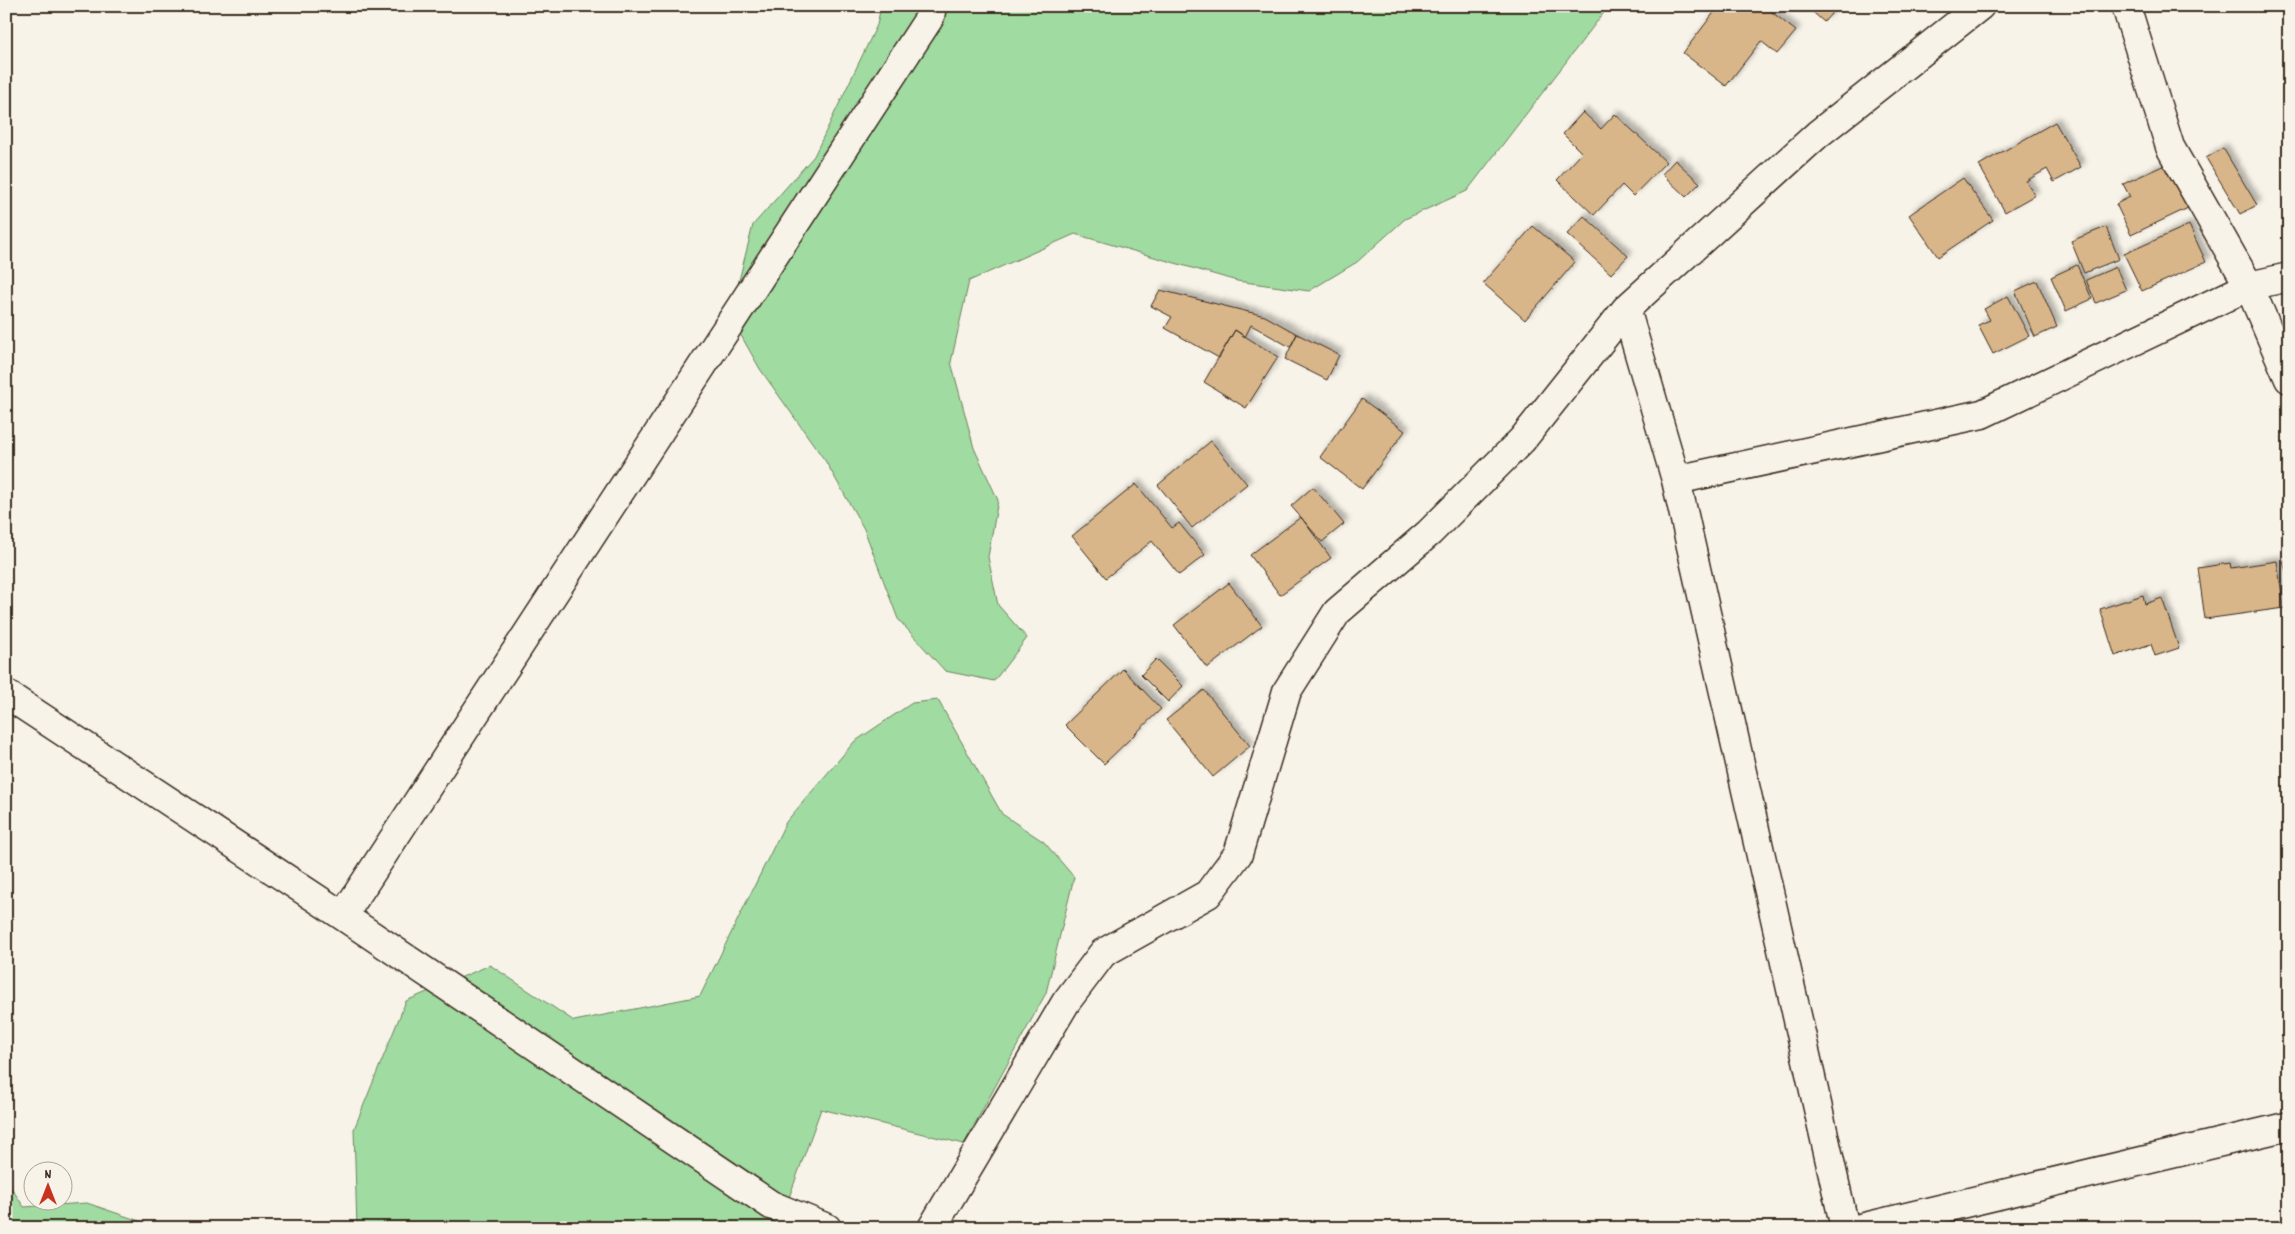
<svg xmlns="http://www.w3.org/2000/svg" width="2295" height="1234" viewBox="0 0 2295 1234" font-family="Dekko,sans-serif">
<defs>
<filter id="shadow"><feDropShadow dx="4.5" dy="-4.5" stdDeviation="2.5" flood-color="#0004"/></filter>
</defs>
<rect width="100%" height="100%" fill="#f7f3e8"/>
<filter id="ink" filterUnits="userSpaceOnUse"><feTurbulence type="fractalNoise" baseFrequency=".02" numOctaves="2"/><feDisplacementMap in="SourceGraphic" scale="10" xChannelSelector="R" yChannelSelector="G"/><feConvolveMatrix kernelMatrix="1 2 1 2 8 2 1 2 1" color-interpolation-filters="sRGB"/></filter>
<g filter="url(#ink)">
<!-- green -->
<path fill="#a0dba1" stroke="#6e8260" d="M881,6H1609L1467,191L1405,219L1357,262L1309,291L1237,281L1075,234L969,281L951,362L974,448L998,500L988,557L998,605L1027,638L994,681L945,671L898,619L864,529L826,462L760,369L730,316L753,225L814,156L877,25Z
M938,700L1002,814L1044,842L1074,877L1046,993L964,1144L821,1109L778,1228H357L354,1129L406,1001L490,965L574,1021L700,996L786,822L854,742L912,703Z
M6,1180L24,1207L87,1203L160,1228H6Z"/>
<!-- building -->
<path fill="#d8b68a" stroke="#3b2a1e" filter="url(#shadow)" d="M1719,6H1764L1796,31L1777,54L1761,41L1726,86L1683,53Z
M1806,6H1838L1824,22Z
M1583,112L1601,129L1615,114L1666,162L1633,196L1622,185L1594,215L1557,180L1582,153L1563,134Z
M2055,122L2081,167L2054,182L2047,169L2026,181L2035,195L2005,212L1979,165Z
M2223,148L2257,205L2240,214L2206,158Z
M1675,160L1700,183L1686,197L1662,174Z
M2167,164L2188,208L2131,235L2116,204L2130,197L2123,184Z
M1963,178L1993,220L1938,257L1909,215Z
M1584,216L1628,256L1611,274L1567,234Z
M2189,225L2206,262L2142,291L2124,254Z
M1533,226L1575,262L1525,320L1483,283Z
M2106,227L2119,259L2084,273L2071,241Z
M2077,265L2092,299L2066,311L2051,277Z
M2116,267L2126,290L2096,303L2086,280Z
M2037,281L2057,327L2035,337L2015,291Z
M1160,290L1265,316L1297,334L1290,347L1251,325L1245,337L1235,330L1219,358L1165,328L1172,317L1151,306Z
M2008,296L2029,336L1993,354L1978,325L1990,320L1984,309Z
M1235,330L1278,357L1246,408L1204,382Z
M1297,334L1339,355L1327,380L1285,359Z
M1362,399L1405,431L1362,489L1320,457Z
M1211,441L1247,484L1192,528L1158,485Z
M1136,484L1172,528L1179,523L1205,555L1179,575L1152,541L1106,578L1072,536Z
M1313,487L1344,524L1322,542L1291,506Z
M1301,517L1331,558L1280,595L1250,555Z
M2289,560V584L2283,561Z
M2277,561L2284,608L2205,619L2198,568L2230,563L2231,568Z
M1229,583L1262,626L1207,668L1174,625Z
M2143,595L2145,604L2162,598L2179,648L2155,656L2151,644L2115,656L2100,609Z
M1156,659L1183,686L1168,702L1141,675Z
M1123,669L1161,709L1104,764L1065,725Z
M1204,690L1250,746L1213,777L1166,720Z"/>
<g fill="none" stroke-linecap="round" stroke-linejoin="round">
<!-- minor casing -->
<g stroke="#3b2a1e" stroke-width="31">
<path id="minor" d="M2126,6L2170,147L2249,286L2289,379
M1626,309L1676,480L1845,1228
M1676,480L1982,414L2249,286L2289,277
M6,694L343,916L771,1205L827,1228
M343,916L930,17L932,6
M932,1228L1066,1002L1103,953L1208,894L1238,854L1287,691L1337,612L1429,533L1522,440L1626,309L1818,134L1980,6
M1860,1228L2289,1126"/>
</g>
<!-- minor -->
<use href="#minor" stroke="#f7f3e8" stroke-width="28"/>
</g>
</g>
<!-- margin -->
<rect width="2295" height="1234" fill="none" stroke="#f7f3e8" stroke-width="25"/>
<rect x="12" y="12" width="2270" height="1209" fill="none" stroke="#3b2a1e" stroke-width="2" filter="url(#ink)"/>
<!-- north arrow -->
<g transform="translate(48 1186)"><circle r="24" fill="#f7f3e8" stroke="#aca397"/>
<path d="M0-4L9 19L0 12L-9 19Z" fill="#c8321e"/>
<text y="-8" font-size="14" font-weight="bold" text-anchor="middle" fill="#3b2a1e">N</text>
</g>
</svg>
